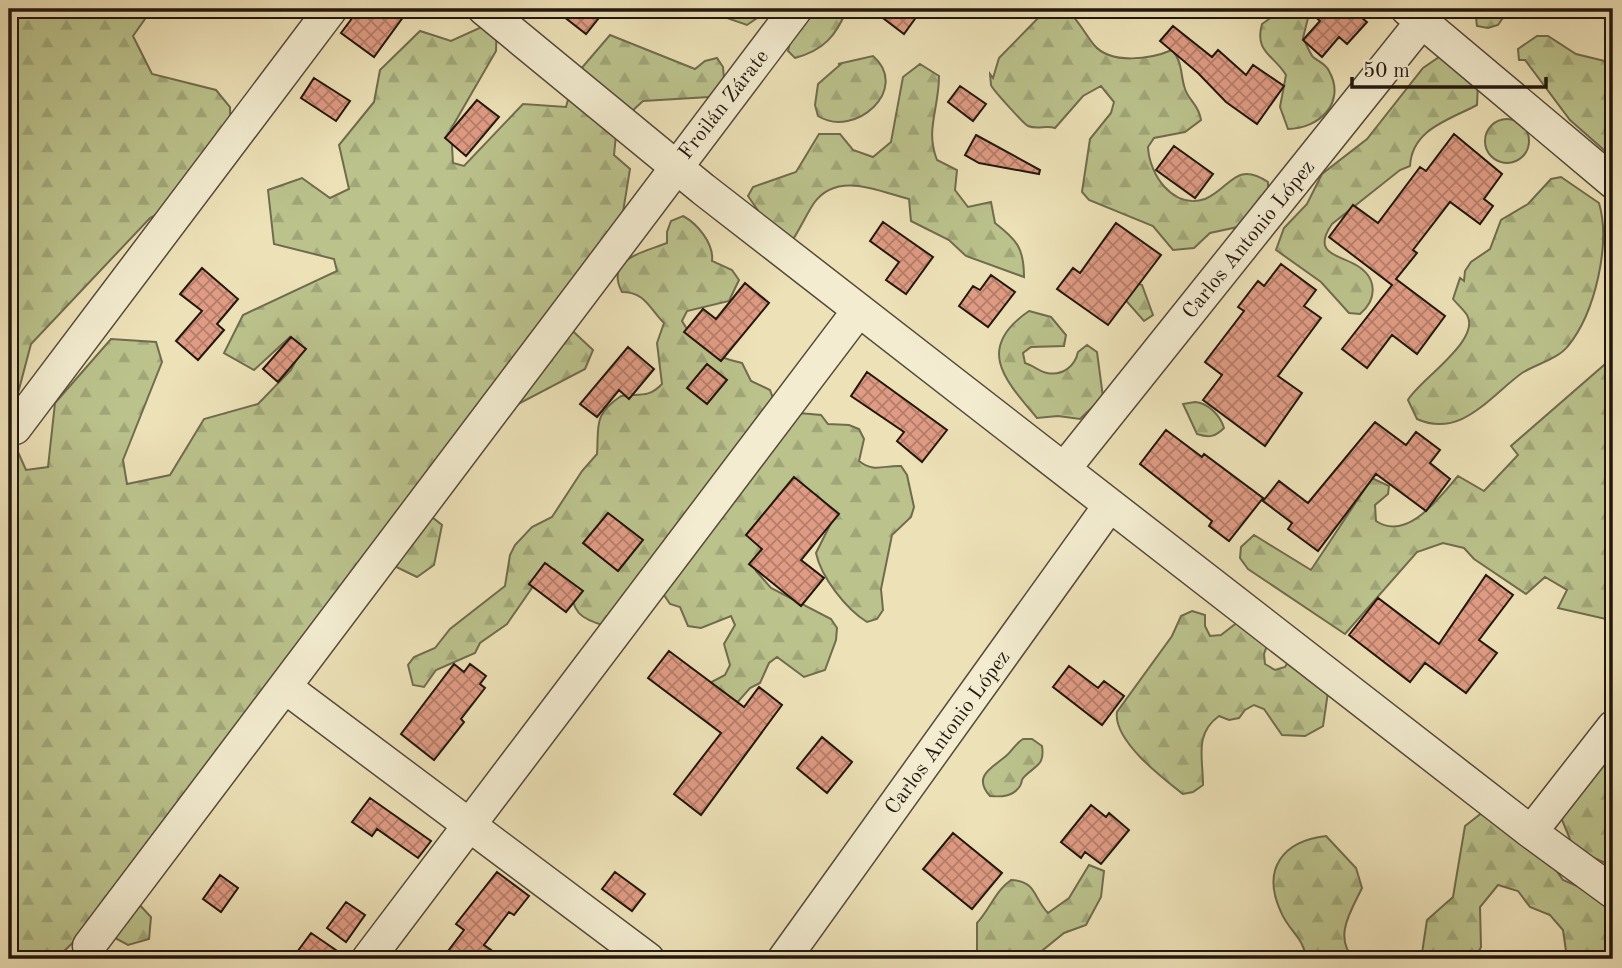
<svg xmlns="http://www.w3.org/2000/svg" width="1622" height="968" viewBox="0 0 1622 968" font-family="'Old Standard TT',serif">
<defs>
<pattern id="forest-firs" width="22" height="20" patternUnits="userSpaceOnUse" patternTransform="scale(1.75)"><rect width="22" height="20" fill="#bbc28c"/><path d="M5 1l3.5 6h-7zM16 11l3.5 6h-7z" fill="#a0a678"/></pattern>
<pattern id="building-cross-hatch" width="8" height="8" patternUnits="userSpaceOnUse" patternTransform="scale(1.75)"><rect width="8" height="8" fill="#df9b83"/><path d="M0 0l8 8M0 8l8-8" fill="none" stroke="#b47d6a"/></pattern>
</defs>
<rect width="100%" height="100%" fill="#ede1b7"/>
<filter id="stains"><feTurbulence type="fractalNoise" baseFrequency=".00286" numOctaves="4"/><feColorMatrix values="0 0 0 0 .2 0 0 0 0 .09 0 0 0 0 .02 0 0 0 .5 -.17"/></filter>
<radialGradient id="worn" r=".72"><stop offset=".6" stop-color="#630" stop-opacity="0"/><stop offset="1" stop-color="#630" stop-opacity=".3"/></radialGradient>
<!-- forest -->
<path fill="url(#forest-firs)" stroke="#6f6c4e" stroke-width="2" d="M9,9H152L133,36L152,74L216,90L230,107L231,150L207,187L150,218L31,344L9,427Z
M701,9H770L747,25Z
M814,9H847C836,36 824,50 795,58L788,51L792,34Z
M1055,9L1068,11C1079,21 1085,34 1094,45C1111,65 1151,59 1172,50C1183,62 1180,74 1185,89C1189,101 1199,105 1201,120L1185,132L1154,138L1148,147C1149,174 1173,210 1205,199C1230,189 1235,160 1268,182V192L1242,226L1210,233L1194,248L1173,250L1153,226L1089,200L1082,192L1090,139L1111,113L1114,102L1101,86L1083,96L1055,128C1046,125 1037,130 1028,126C1025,125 992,89 991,85C991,84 990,75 990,74L993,78L999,58L1045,11Z
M1283,9H1306L1308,18L1303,38C1306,43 1309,52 1313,57C1319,62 1326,64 1329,71C1347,103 1318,129 1288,129L1280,107L1286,75C1274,55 1254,52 1262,24Z
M1475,9H1509L1498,25L1488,28L1477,26Z
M497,20L496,51L451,129L453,163L464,166L523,104L566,107L574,77L610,35L695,69L705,61L717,58L723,67L724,79L709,97L643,101L617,125L614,155L630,169L623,212L561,320L593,350L585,369L459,435L423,510L442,525L434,565L417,577L380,559L283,690L216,750L137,902L151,917L149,939L128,945L91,925L56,959H9V432L26,470L48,467L55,403L111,339L156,342L162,362L123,460L127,484L170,475L204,419L258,404L291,370L302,349L290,337L254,370L224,353L243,315L337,271L334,259L274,244L268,190L302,178L330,198L349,189L339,145L374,102L380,70L420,31L451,41Z
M1537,36H1548L1576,54L1613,63V158L1570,120L1525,60H1519L1518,49Z
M1442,55L1478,83L1477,105C1449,120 1412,129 1410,166L1400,170L1332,224C1311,254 1339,255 1356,265C1377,277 1378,299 1360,314L1349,313L1321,282L1276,250L1284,228L1307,204L1322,174L1367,139L1423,68Z
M873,56C911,89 855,139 818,116L815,105L818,84L841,64H838Z
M920,64L939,76C939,109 925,130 937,160L957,170L955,190L968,207L991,202L995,223C1017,240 1024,248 1024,277L966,256L949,240L911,221L909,199C878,191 837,171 814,203C806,215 800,229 792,241L772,231L748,196L753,187L796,172L819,134H840L853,150L873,157L891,142L903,77Z
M1485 141a22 22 0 1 1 44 0a22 22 0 1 1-44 0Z
M1561,177L1599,203C1611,244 1595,313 1568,346C1558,359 1536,364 1522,373C1490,396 1461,439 1417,419L1408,400C1418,381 1482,340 1467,315C1463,309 1457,304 1453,299L1460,278L1464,281L1465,271L1471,262L1490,249L1501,220L1528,204L1551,179Z
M683,216C698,224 714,244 712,261L732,270L739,280L729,301L687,311L682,321C697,348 714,357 742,363L751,381L770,390L774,401L799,413L821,415L828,424L849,425L859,429L864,439L859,461C874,473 884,465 901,466L907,475L914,507L911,517L892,535L881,589L883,610L877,619L867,622C846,609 821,577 816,553L831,523L756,571L771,588L831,619L837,628L836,640L825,670L804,677L777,657L769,663L760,683L750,688L736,704L704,686L725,675L730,665L724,644L735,625L731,616L701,628L688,626L680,607L670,604L658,586L606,626C580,619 571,612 571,584L554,569L543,572L507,624L480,643L475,653L436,670L424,687L413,685L408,665L414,657L435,648L450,629L505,586L510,555L515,545L532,527L552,517L582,471L597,454C599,425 593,415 621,396C638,393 648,399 662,384L657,343L664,323C649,308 645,292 622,292C604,258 645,252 667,243V232L671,221Z
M1131,281L1142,285L1153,315L1144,321L1114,287Z
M1029,311L1051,317L1066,335L1064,346L1031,347L1023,353L1025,363C1032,365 1041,372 1047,373C1063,376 1075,366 1078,352L1087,345L1097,352L1103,397L1080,419L1058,416L1037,418C1004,379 975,348 1029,311Z
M1611,359L1613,570L1610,573L1613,575V617L1610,620L1558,608L1567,590L1545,577L1526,594L1474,559L1464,548L1443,543L1417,552L1345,634L1248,569L1240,558L1241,547L1254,535L1311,570L1372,478L1389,486L1388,494L1375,505L1376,521C1407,542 1439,498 1458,476L1484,491L1518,455L1511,446Z
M1195,402C1208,403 1220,415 1224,428C1215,437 1209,438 1197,434L1183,404Z
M1192,611L1205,615V626L1210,636L1221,635L1239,621L1272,632L1264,654L1265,664L1275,670L1285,667L1291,657L1328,692L1323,726L1305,736L1282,735L1264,709L1254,705L1245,710L1239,718L1229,720L1219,716C1194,734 1203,758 1203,785L1193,792L1183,794C1161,777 1113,740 1117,712L1172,636L1181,616Z
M1023,739H1032L1042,746C1045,765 1036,765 1025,776C1019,782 1024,779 1020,786C1013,797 1001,797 990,796C972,776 992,768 1006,756C1012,751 1015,744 1023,739Z
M1613,745V861L1603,862L1574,849L1560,815Z
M1483,812L1538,845L1563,880L1607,899L1613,907V959H1559L1566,951L1563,930L1550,915L1530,907L1518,891L1498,885L1480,907L1481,947L1475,959H1426L1422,953L1427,920L1453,897L1465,826Z
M1326,836L1356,868L1362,888C1351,911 1333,937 1354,959H1306C1305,939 1288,930 1281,912C1261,869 1283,841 1326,836Z
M1089,865L1104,871L1101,897L1086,925L1064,933L1038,954L1028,955L1030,959H977V923C990,909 996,890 1011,880C1037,881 1033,898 1048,913L1069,898Z"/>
<!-- building -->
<path fill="url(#building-cross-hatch)" stroke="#23170f" stroke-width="2" d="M359,9H409L374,57L341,33Z
M554,9H606L586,34Z
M871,9H922L904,34Z
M1307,9H1351L1367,22L1347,44L1339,37L1322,57L1303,40L1320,21Z
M1173,26L1212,57L1218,50L1246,75L1253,65L1284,86L1257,124L1226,102L1198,73L1160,41Z
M314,78L350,101L336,121L301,98Z
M960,86L986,104L973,121L948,102Z
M477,100L499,117L466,156L445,138Z
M1454,134L1502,174L1484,199L1493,206L1480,224L1450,202L1413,250L1417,253L1396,279L1445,316L1417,354L1392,335L1367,368L1342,349L1392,285L1329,237L1353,205L1378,223L1420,167L1426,171Z
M976,135L1040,170L1039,174L979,163L965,155Z
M1174,146L1213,174L1195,198L1156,170Z
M883,222L933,257L906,294L886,280L899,262L870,241Z
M1116,223L1161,255L1108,325L1057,289L1073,268L1080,273Z
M1281,264L1316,290L1304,306L1321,318L1278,376L1302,393L1265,446L1203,400L1222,375L1205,362L1244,311L1238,307L1258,281L1264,286Z
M202,268L238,299L217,324L224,330L198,360L176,341L202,311L180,294Z
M991,275L1015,292L988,327L959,306L973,286L980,290Z
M745,283L769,303L721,361L684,332L703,309L716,319Z
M291,337L306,349L278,382L263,369Z
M628,347L654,369L629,399L619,390L597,417L580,404Z
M707,364L727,380L707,404L687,388Z
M867,372L947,430L922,462L897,441L904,432L851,396Z
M1375,422L1406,445L1416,432L1440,450L1430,463L1450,479L1426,511L1376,474L1318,551L1288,529L1292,523L1263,501L1279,481L1308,503Z
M1166,430L1202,457L1204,454L1263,498L1229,541L1209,526L1212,521L1140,464Z
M794,477L839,514L801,560L824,578L801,606L749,564L762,549L746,535Z
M608,513L643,540L618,571L583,543Z
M545,563L583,591L566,612L529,584Z
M1486,575L1513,595L1479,640L1497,653L1466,693L1425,663L1410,682L1349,635L1378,598L1439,644Z
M669,651L744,707L759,687L782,705L701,815L674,794L721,733L648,678Z
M454,664L464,672L470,664L486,676L480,684L485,688L461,719L464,722L434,760L401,734Z
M1069,666L1098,688L1104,681L1124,696L1102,725L1053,687Z
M822,737L852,762L827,793L797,768Z
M370,798L431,841L418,858L377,829L372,836L352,822Z
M1091,805L1106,817L1109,813L1129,830L1101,864L1085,852L1081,858L1061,842Z
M953,833L1002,873L972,909L923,869Z
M497,872L529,896L514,915L509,912L484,945L504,959H442L464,930L456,924Z
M615,872L645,894L632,911L602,889Z
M220,875L238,888L221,912L203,899Z
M346,902L365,915L346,942L327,928Z
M311,933L349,959H292Z"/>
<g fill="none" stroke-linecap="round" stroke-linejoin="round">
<!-- minor casing -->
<g stroke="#564a39" stroke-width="35">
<path id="minor" d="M484,9L703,189L1531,832L1613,892
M1407,9L1613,182
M15,428L331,9
M1064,469L1432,9
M285,687L648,959
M1531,832L1613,727
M89,946L796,9
M368,959L859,310
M784,959L1110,505"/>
</g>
<!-- minor -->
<use href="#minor" stroke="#f3ecd0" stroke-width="32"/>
</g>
<g text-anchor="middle" stroke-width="7" stroke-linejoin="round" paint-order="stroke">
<!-- street labels -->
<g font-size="21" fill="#23170f" stroke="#f3ecd0">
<text transform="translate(723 104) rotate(-52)" y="7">Froilán Zárate</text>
<text transform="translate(1248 239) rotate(-51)" y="7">Carlos Antonio López</text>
<text transform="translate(947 732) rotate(-54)" y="7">Carlos Antonio López</text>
</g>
</g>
<!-- margin -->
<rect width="1622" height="968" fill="none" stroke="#ede1b7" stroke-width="35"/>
<rect x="10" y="10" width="1601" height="947" fill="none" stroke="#23170f" stroke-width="3.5"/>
<rect x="18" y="18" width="1587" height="933" fill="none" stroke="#23170f" stroke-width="2"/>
<!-- scale -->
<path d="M1352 77v10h194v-10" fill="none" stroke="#23170f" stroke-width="3.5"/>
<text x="1363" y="77" font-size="21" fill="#23170f" stroke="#f3ecd0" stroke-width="5" paint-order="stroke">50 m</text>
<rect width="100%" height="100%" filter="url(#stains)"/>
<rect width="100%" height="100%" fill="url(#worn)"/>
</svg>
